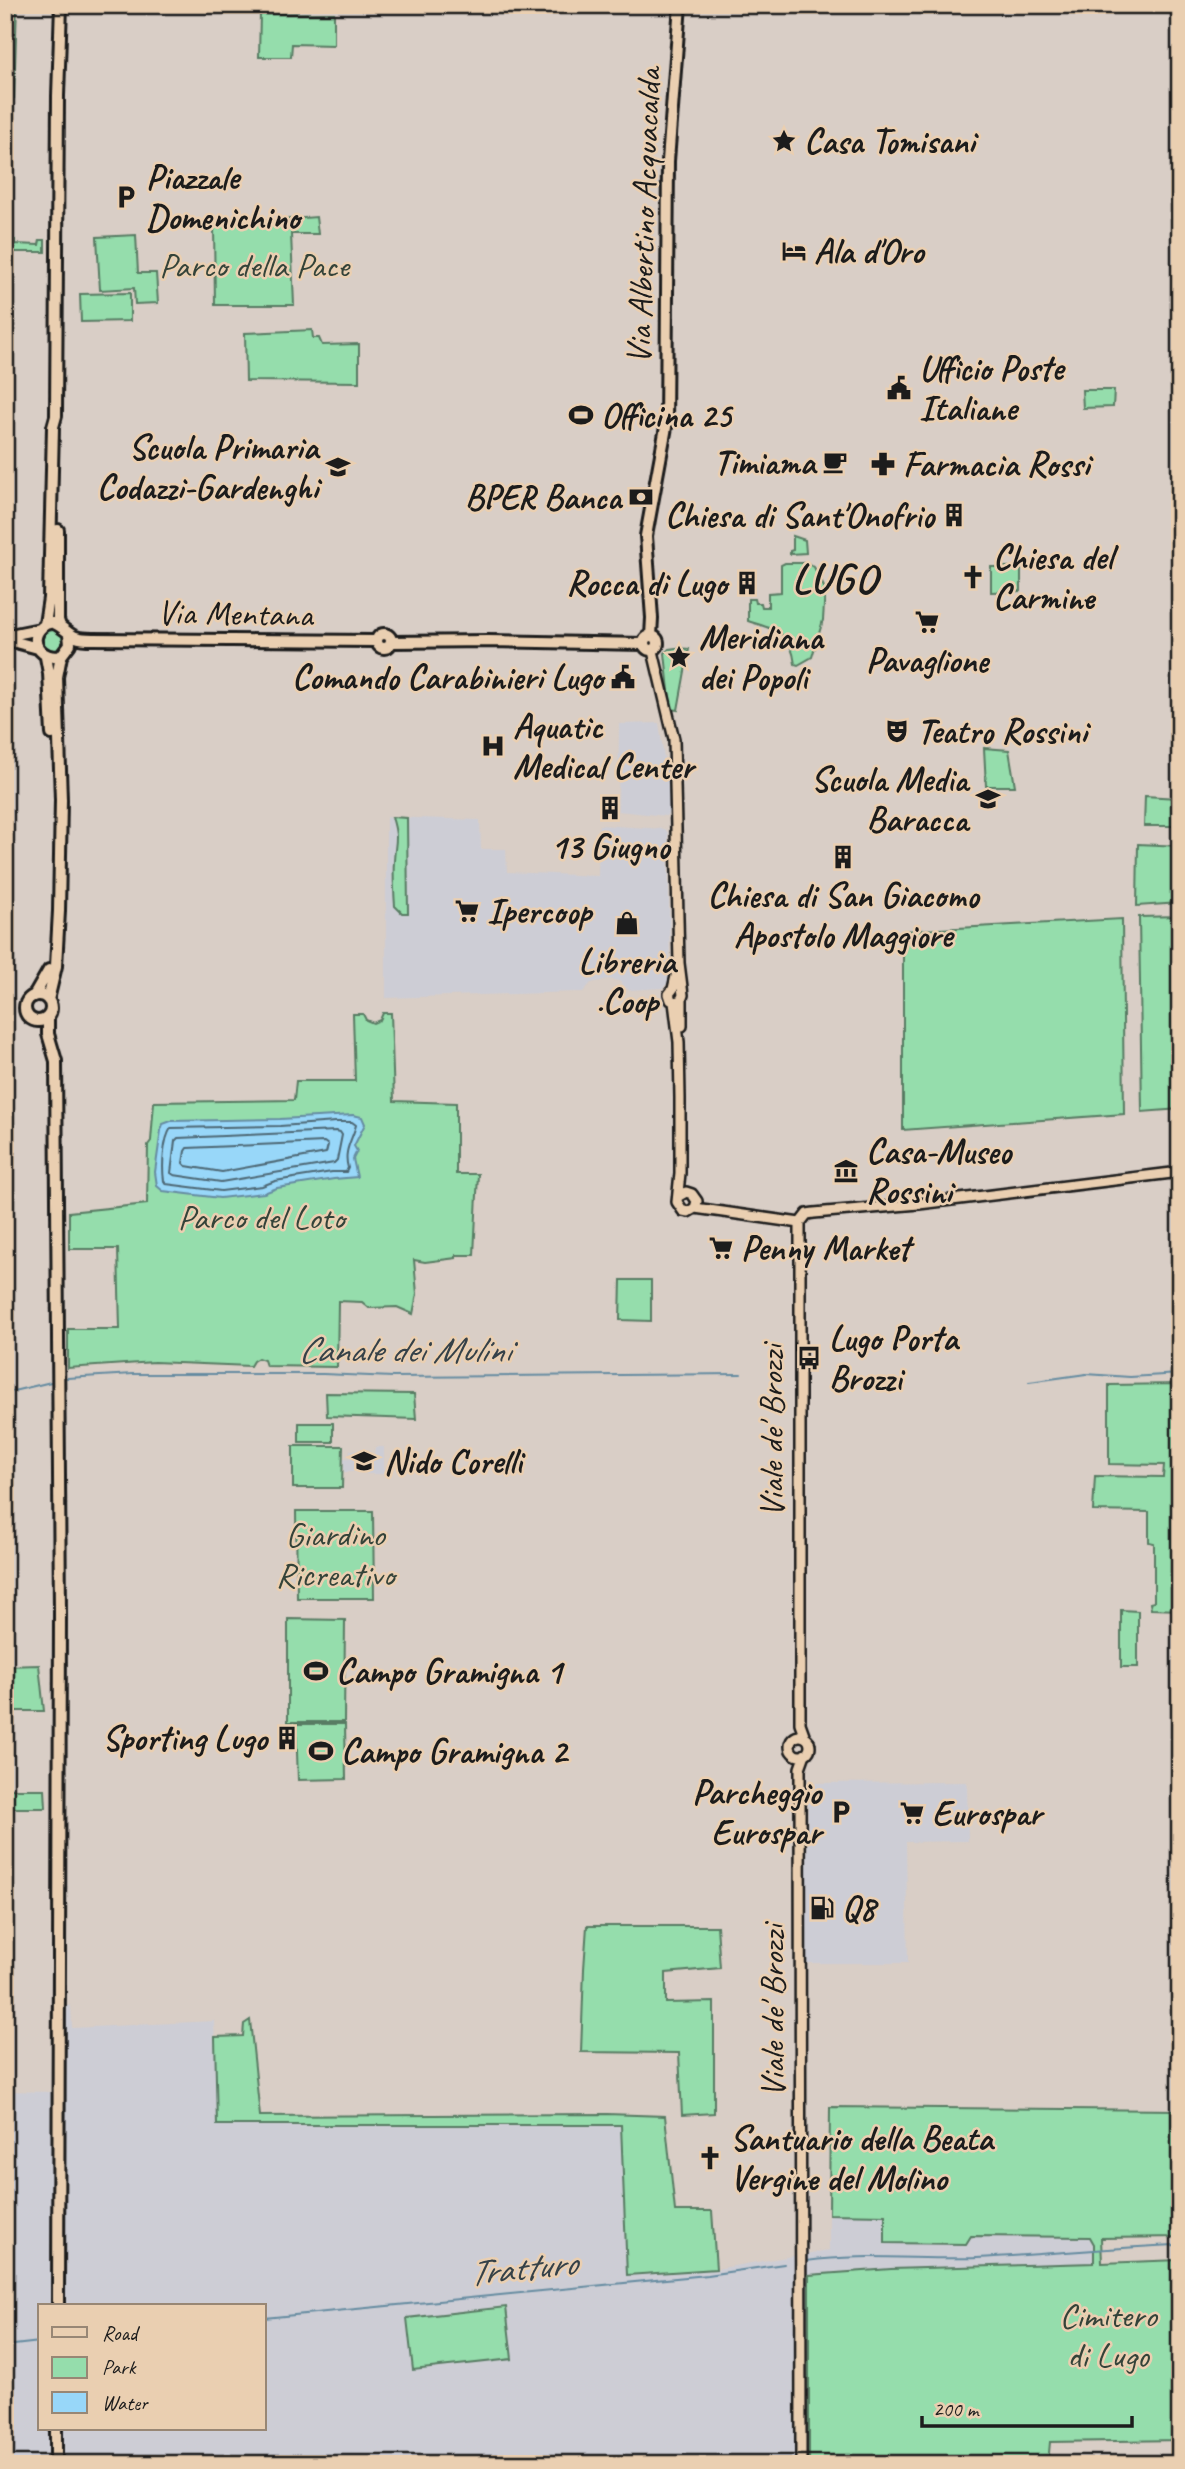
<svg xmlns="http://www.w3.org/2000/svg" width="1185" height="2469" viewBox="0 0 1185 2469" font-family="Caveat,sans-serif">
<rect width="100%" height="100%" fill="#d9cec6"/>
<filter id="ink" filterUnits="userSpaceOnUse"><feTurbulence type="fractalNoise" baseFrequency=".0143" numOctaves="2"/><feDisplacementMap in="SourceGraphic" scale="14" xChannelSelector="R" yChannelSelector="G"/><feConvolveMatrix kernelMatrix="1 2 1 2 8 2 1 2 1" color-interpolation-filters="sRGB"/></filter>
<g filter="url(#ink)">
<!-- built -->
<path fill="#cdcdd5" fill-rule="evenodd" d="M659,723L664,758L670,770L671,809L666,816L618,811L619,724Z
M386,817L480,820L481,849H506L507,872L598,876L599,825L665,829L668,833L670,976L667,984L662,988L629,990L619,981L608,979L591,983L583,992H575L386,998Z
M375,1447H384V1474H366V1469H353V1472H344V1458H350V1450L370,1451V1457H374Z
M967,1782L968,1841L906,1842L908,1963H806L808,1783Z
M56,2004L71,2006L72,2028L214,2021L218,2125H621L627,2274L716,2269L829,2250V2214L885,2215V2243L966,2244L971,2236L1090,2237L1094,2244V2263L891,2269L809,2275V2464H5V2091L54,2092ZM40,2306H264V2429H40Z"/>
<!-- green -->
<path fill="#95ddac" stroke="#587c64" stroke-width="2" d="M5,5H17L14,98L5,99Z
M334,13V45L292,44L291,57H259L260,14Z
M316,217L318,234H291L294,305H215L214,225Z
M136,235L138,273H156L158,303L135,304L134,288L100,290L97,237Z
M5,240H15V244L39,245L40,240H45V252H13L12,269H5Z
M130,293V321L81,322L80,294Z
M312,330L313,338H319L322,345L359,344V382L246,381L245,333Z
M1082,390H1114L1113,407L1083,408Z
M793,536L805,540L806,553L790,554V551L793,550Z
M785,563H807L814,567L825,589L823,620L812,657L798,665L795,664C791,631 775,630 748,621V599H754L755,603H761L762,607H768V593L781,592V565Z
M991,567H1021V591L991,592Z
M53,630C65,632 66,638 65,649L50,656L40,642L46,632Z
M676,648L689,649L678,710L671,709L665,653L669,649Z
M984,748L1009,750L1015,786H986Z
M1145,796L1177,798L1176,826H1144Z
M392,817L407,818L408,913H402L395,906C394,892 393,876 394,861C395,840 399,840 392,817Z
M1138,844L1180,846V903L1137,906Z
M1180,916V1109L1142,1112L1139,917Z
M1122,919L1124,1114L903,1130V931Z
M383,1013H391L394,1101L456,1103V1174H478L474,1255H456V1258L425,1262L414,1260L417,1294L413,1314L397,1307L369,1308L362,1302L338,1301L337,1367L266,1366L264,1360L258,1358L253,1361L250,1366L154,1362L68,1368V1329H120L118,1249H69V1212L147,1204L148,1145L151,1141L154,1102L294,1100L296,1081H355L353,1014H363L366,1020L373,1023L380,1020Z
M621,1280H651V1321L620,1320Z
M1180,1384V1610L1151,1609L1150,1603L1154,1602V1543L1149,1542V1512L1093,1511L1095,1476L1163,1477L1164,1465L1109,1464V1385Z
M326,1393L414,1394L416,1419L327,1416Z
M299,1423H333V1442H299Z
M293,1446H343L342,1488H293Z
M296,1511H373L374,1598H297Z
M1121,1610L1138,1611V1667H1121Z
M288,1619L345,1620L344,1722H288Z
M39,1665L44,1711H5V1666Z
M296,1724H345L346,1779L298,1780Z
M5,1789H45L46,1808H5Z
M587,1926H717L720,1968L666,1973V2003L714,2002V2113L682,2115L679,2053L581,2052L584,1969Z
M250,2020L260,2116L607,2114L665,2116L675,2211H712L716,2269L627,2275L621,2125H217L215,2037L243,2036L244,2024Z
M830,2107L1180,2110V2237L1101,2238L1102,2263L1180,2260V2440L1050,2442L1048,2464H809V2275L891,2269L1094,2263V2244L1090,2237L971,2236L966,2244L885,2243V2215L829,2214Z
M506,2307L512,2359L413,2370L407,2318Z"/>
<!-- water -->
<path fill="#98d7f9" stroke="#668ca1" stroke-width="2" d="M353,1115L362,1117L365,1124L354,1146L357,1151L353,1159L357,1177L334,1179L277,1188L264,1193L220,1198L163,1191L157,1186L155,1172L161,1130L163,1124L171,1121L280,1119Z"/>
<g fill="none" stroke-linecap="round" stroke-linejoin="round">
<!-- shore -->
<path stroke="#4e6774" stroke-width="2" d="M336,1122H352L356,1125C352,1141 343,1150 348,1168L346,1172H332L275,1181L262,1186L221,1191L166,1184L164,1181C162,1167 163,1140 171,1128L280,1126Z
M336,1131L340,1132L342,1135L337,1160L334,1163L221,1182L174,1175L171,1173L175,1141L178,1138Z
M324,1142L328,1145L326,1153L222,1172L186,1166L183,1163L185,1151L187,1148Z"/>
<!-- stream -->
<path stroke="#668ca1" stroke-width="2" d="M67,1378L133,1374H323L393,1377L741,1374
M1029,1382L1086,1374L1130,1377L1180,1374
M5,1393L51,1382
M806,2261C862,2253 920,2260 977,2258C1045,2255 1112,2247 1180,2245
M264,2318L707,2275L784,2264
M5,2346L40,2342"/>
<!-- minor casing -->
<g stroke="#1c1c1c" stroke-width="14">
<path id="minor" d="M653,651L674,739L679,963L683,995L681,1000L675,1002L671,1000L669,994L673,989L679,963
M674,1002L679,1042L680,1098V1173L677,1202L683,1211L688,1212L695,1208L697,1201L692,1194L686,1192L679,1196
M682,1026V999
M695,1208L800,1223
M800,1223V1723L805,1737
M800,1223L807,1214L814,1213L919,1204L1180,1172
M790 1746a10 10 0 1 1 20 0a10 10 0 1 1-20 0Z
M801,2464L800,1768L805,1754"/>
</g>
<!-- major casing -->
<g stroke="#1c1c1c" stroke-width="16">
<path id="major" d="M58,530V620L60,626
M45,624L49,598L53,427L56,416L58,96L61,5
M377 641a7 7 0 1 1 14 0a7 7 0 1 1-14 0Z
M69,634L70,644L61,656C42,661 27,641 42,627C55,614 65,634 76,637C81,639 88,639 93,639L376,641
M644 643a7 7 0 1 1 14 0a7 7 0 1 1-14 0Z
M5,636L40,629
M651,636L652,618L646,536L666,427L668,161L680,5
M8,640L38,648
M391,642L488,641L643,644
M46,657L49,673L52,734
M25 1008a13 13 0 1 1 26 0a13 13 0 1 1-26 0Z
M34,996L49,970
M48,1000L56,966L59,911L61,800L57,677L61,656
M48,1016V1034L56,1061L60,1613L58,2306
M56,2464V2429"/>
</g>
<!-- minor -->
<use href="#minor" stroke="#eacfb1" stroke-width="9"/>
<!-- major -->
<use href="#major" stroke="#eacfb1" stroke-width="10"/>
</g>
</g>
<!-- icons -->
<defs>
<g id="sight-bare" transform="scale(1.89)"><path d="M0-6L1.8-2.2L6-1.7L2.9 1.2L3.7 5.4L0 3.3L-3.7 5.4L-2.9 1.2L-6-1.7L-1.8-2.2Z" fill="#1c1c1c" stroke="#eacfb1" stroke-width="2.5" paint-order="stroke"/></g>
<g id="parking-bare" transform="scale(1.89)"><path d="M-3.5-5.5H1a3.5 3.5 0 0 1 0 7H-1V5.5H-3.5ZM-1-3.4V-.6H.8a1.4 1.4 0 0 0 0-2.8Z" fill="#1c1c1c" stroke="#eacfb1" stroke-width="2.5" paint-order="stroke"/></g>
<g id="hotel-bare" transform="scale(1.89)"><path d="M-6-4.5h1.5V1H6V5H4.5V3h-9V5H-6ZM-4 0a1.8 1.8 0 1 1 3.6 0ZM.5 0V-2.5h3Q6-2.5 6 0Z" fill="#1c1c1c" stroke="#eacfb1" stroke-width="2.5" paint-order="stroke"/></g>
<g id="civic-bare" transform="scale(1.89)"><path d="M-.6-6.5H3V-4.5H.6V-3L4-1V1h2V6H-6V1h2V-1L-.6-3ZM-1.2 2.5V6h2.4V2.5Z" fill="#1c1c1c" stroke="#eacfb1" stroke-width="2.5" paint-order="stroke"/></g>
<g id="stadium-bare" transform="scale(1.89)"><path d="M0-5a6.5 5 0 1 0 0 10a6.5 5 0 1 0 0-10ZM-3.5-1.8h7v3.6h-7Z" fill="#1c1c1c" stroke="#eacfb1" stroke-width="2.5" paint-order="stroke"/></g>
<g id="cafe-bare" transform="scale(1.89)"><path d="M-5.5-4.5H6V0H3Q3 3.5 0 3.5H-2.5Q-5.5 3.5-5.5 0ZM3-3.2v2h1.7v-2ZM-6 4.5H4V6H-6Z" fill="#1c1c1c" stroke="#eacfb1" stroke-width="2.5" paint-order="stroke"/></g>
<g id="pharmacy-bare" transform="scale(1.89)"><path d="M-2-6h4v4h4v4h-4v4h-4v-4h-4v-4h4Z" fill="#1c1c1c" stroke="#eacfb1" stroke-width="2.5" paint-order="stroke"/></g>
<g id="school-bare" transform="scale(1.89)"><path d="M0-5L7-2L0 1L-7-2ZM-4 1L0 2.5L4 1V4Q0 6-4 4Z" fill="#1c1c1c" stroke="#eacfb1" stroke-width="2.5" paint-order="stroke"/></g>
<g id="bank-bare" transform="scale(1.89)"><path d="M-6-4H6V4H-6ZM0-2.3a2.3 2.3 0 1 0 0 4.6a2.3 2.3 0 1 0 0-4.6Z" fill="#1c1c1c" stroke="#eacfb1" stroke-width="2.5" paint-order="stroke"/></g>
<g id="building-bare" transform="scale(1.89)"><path d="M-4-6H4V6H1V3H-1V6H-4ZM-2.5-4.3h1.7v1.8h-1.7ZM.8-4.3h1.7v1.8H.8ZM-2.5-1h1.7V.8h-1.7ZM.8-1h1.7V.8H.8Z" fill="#1c1c1c" stroke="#eacfb1" stroke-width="2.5" paint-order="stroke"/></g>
<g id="church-bare" transform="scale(1.89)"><path d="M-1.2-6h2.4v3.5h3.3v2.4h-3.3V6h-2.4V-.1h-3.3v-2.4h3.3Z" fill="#1c1c1c" stroke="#eacfb1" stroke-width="2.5" paint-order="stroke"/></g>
<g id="supermarket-bare" transform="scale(1.89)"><path d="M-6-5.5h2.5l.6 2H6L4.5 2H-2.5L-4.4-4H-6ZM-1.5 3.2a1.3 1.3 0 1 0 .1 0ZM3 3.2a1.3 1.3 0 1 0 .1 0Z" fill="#1c1c1c" stroke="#eacfb1" stroke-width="2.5" paint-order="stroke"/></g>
<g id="theatre-bare" transform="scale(1.89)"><path d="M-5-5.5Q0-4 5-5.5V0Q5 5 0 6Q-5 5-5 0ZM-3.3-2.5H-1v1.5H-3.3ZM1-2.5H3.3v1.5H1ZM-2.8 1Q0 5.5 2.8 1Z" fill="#1c1c1c" stroke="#eacfb1" stroke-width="2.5" paint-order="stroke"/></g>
<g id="hospital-bare" transform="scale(1.89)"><path d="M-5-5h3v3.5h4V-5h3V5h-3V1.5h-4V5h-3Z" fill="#1c1c1c" stroke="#eacfb1" stroke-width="2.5" paint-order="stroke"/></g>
<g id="shop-bare" transform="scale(1.89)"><path d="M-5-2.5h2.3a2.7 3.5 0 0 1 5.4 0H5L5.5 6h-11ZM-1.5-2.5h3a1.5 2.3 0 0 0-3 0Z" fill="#1c1c1c" stroke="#eacfb1" stroke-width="2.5" paint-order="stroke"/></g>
<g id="museum-bare" transform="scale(1.89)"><path d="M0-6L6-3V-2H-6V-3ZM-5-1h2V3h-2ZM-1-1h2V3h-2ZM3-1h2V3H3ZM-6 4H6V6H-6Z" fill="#1c1c1c" stroke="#eacfb1" stroke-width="2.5" paint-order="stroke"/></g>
<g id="bus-bare" transform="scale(1.89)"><path d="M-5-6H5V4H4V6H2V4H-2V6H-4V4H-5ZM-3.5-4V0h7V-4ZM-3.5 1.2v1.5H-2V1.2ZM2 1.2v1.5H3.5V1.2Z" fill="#1c1c1c" stroke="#eacfb1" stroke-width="2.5" paint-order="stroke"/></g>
<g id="fuel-bare" transform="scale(1.89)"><path d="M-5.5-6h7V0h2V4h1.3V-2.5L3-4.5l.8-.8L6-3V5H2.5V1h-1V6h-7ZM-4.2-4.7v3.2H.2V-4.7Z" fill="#1c1c1c" stroke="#eacfb1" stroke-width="2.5" paint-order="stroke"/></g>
</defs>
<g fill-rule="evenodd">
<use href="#sight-bare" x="784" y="141"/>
<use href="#parking-bare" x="126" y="197"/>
<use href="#hotel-bare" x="794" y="251"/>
<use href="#civic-bare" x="899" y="388"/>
<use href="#stadium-bare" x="581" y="415"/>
<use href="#cafe-bare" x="835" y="462"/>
<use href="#pharmacy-bare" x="883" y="464"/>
<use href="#school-bare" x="338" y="467"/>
<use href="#bank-bare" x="641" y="497"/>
<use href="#building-bare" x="954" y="515"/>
<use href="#church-bare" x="973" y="577"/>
<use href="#building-bare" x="747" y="583"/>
<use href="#supermarket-bare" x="927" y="622"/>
<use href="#sight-bare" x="679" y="657"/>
<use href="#civic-bare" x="623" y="677"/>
<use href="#theatre-bare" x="897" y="731"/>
<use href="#hospital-bare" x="493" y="746"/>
<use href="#school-bare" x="988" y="799"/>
<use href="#building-bare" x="610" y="808"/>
<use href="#building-bare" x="843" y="857"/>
<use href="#supermarket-bare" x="467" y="911"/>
<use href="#shop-bare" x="627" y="923"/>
<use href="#museum-bare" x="846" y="1171"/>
<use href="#supermarket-bare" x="721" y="1248"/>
<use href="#bus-bare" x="809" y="1358"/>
<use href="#school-bare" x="364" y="1461"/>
<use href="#stadium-bare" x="316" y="1671"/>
<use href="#building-bare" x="287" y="1738"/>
<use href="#stadium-bare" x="321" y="1751"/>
<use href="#parking-bare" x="841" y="1812"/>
<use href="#supermarket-bare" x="912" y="1813"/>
<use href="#fuel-bare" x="822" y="1908"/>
<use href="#church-bare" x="710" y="2158"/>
</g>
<g text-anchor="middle" stroke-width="5" stroke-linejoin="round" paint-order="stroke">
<!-- poi labels -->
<g font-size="35" font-weight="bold" fill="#1c1c1c" stroke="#eacfb1" text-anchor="start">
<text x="804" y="153">Casa Tomisani</text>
<text x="146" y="189">Piazzale<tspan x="146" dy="40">Domenichino</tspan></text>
<text x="814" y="263">Ala d'Oro</text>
<text x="919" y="380">Ufficio Poste<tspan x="919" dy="40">Italiane</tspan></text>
<text x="601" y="427">Officina 25</text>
<text x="318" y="459" text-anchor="end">Scuola Primaria<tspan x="318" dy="40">Codazzi-Gardenghi</tspan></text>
<text x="815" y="474" text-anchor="end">Timiama</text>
<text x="903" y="476">Farmacia Rossi</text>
<text x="621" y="509" text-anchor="end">BPER Banca</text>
<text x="934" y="527" text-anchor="end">Chiesa di Sant'Onofrio</text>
<text x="993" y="569">Chiesa del<tspan x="993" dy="40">Carmine</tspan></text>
<text x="727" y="595" text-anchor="end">Rocca di Lugo</text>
<text x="699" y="649">Meridiana<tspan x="699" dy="40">dei Popoli</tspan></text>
<text x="927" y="672" text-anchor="middle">Pavaglione</text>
<text x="603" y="689" text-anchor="end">Comando Carabinieri Lugo</text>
<text x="513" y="738">Aquatic<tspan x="513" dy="40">Medical Center</tspan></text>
<text x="917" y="743">Teatro Rossini</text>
<text x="968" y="791" text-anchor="end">Scuola Media<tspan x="968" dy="40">Baracca</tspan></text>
<text x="610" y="858" text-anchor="middle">13 Giugno</text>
<text x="843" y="907" text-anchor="middle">Chiesa di San Giacomo<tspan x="843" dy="40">Apostolo Maggiore</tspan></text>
<text x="487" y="923">Ipercoop</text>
<text x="627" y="973" text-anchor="middle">Libreria<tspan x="627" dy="40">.Coop</tspan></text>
<text x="866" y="1163">Casa-Museo<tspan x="866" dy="40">Rossini</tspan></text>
<text x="741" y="1260">Penny Market</text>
<text x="829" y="1350">Lugo Porta<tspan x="829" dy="40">Brozzi</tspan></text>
<text x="384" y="1473">Nido Corelli</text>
<text x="336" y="1683">Campo Gramigna 1</text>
<text x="267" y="1750" text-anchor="end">Sporting Lugo</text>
<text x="341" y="1763">Campo Gramigna 2</text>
<text x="821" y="1804" text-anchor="end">Parcheggio<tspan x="821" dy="40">Eurospar</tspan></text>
<text x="932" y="1825">Eurospar</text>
<text x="842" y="1920">Q8</text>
<text x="730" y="2150">Santuario della Beata<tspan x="730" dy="40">Vergine del Molino</tspan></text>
</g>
<!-- street labels -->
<g font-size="35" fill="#1c1c1c" stroke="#eacfb1">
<text transform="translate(643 216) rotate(-88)" y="12">Via Albertino Acquacalda</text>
<text transform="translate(235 613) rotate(1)" y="12">Via Mentana</text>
<text transform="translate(771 1431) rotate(-90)" y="12">Viale de' Brozzi</text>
<text transform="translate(772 2011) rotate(-90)" y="12">Viale de' Brozzi</text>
</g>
<!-- park labels -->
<g font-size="35" fill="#344339" stroke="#eacfb1">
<text x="254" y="277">Parco della Pace</text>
<text x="261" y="1229">Parco del Loto</text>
<text x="335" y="1546">Giardino<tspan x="335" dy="40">Ricreativo</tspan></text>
<text x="1108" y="2327">Cimitero<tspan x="1108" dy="40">di Lugo</tspan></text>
</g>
<!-- water labels -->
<g font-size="37" font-style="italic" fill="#354148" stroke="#eacfb1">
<text x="404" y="1362">Canale dei Mulini</text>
<text transform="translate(522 2267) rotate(-6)" y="13">Tratturo</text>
</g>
<!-- district labels -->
<g font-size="42" font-weight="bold" letter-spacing="2" fill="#1c1c1c" stroke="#eacfb1">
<text x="835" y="592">LUGO</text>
</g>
</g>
<!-- margin -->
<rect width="1185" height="2469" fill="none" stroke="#eacfb1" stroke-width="28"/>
<rect x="14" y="14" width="1157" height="2441" fill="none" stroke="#1c1c1c" stroke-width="2.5" filter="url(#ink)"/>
<!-- legend -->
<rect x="38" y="2304" width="228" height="126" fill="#eacfb1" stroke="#988775" stroke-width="2"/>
<rect x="52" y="2327" width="35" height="10" fill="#eacfb1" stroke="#988775" stroke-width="2"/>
<text x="102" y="2340" font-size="21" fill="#1c1c1c">Road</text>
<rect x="52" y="2357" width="35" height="21" fill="#95ddac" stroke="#988775" stroke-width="2"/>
<text x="102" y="2374" font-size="21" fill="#1c1c1c">Park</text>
<rect x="52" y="2392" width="35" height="21" fill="#98d7f9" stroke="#988775" stroke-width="2"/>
<text x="102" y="2410" font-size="21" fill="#1c1c1c">Water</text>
<!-- scale -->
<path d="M922 2416v10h210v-10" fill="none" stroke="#1c1c1c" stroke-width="3.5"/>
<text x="933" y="2416" font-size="21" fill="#1c1c1c" stroke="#eacfb1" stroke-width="5" paint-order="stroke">200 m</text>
</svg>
